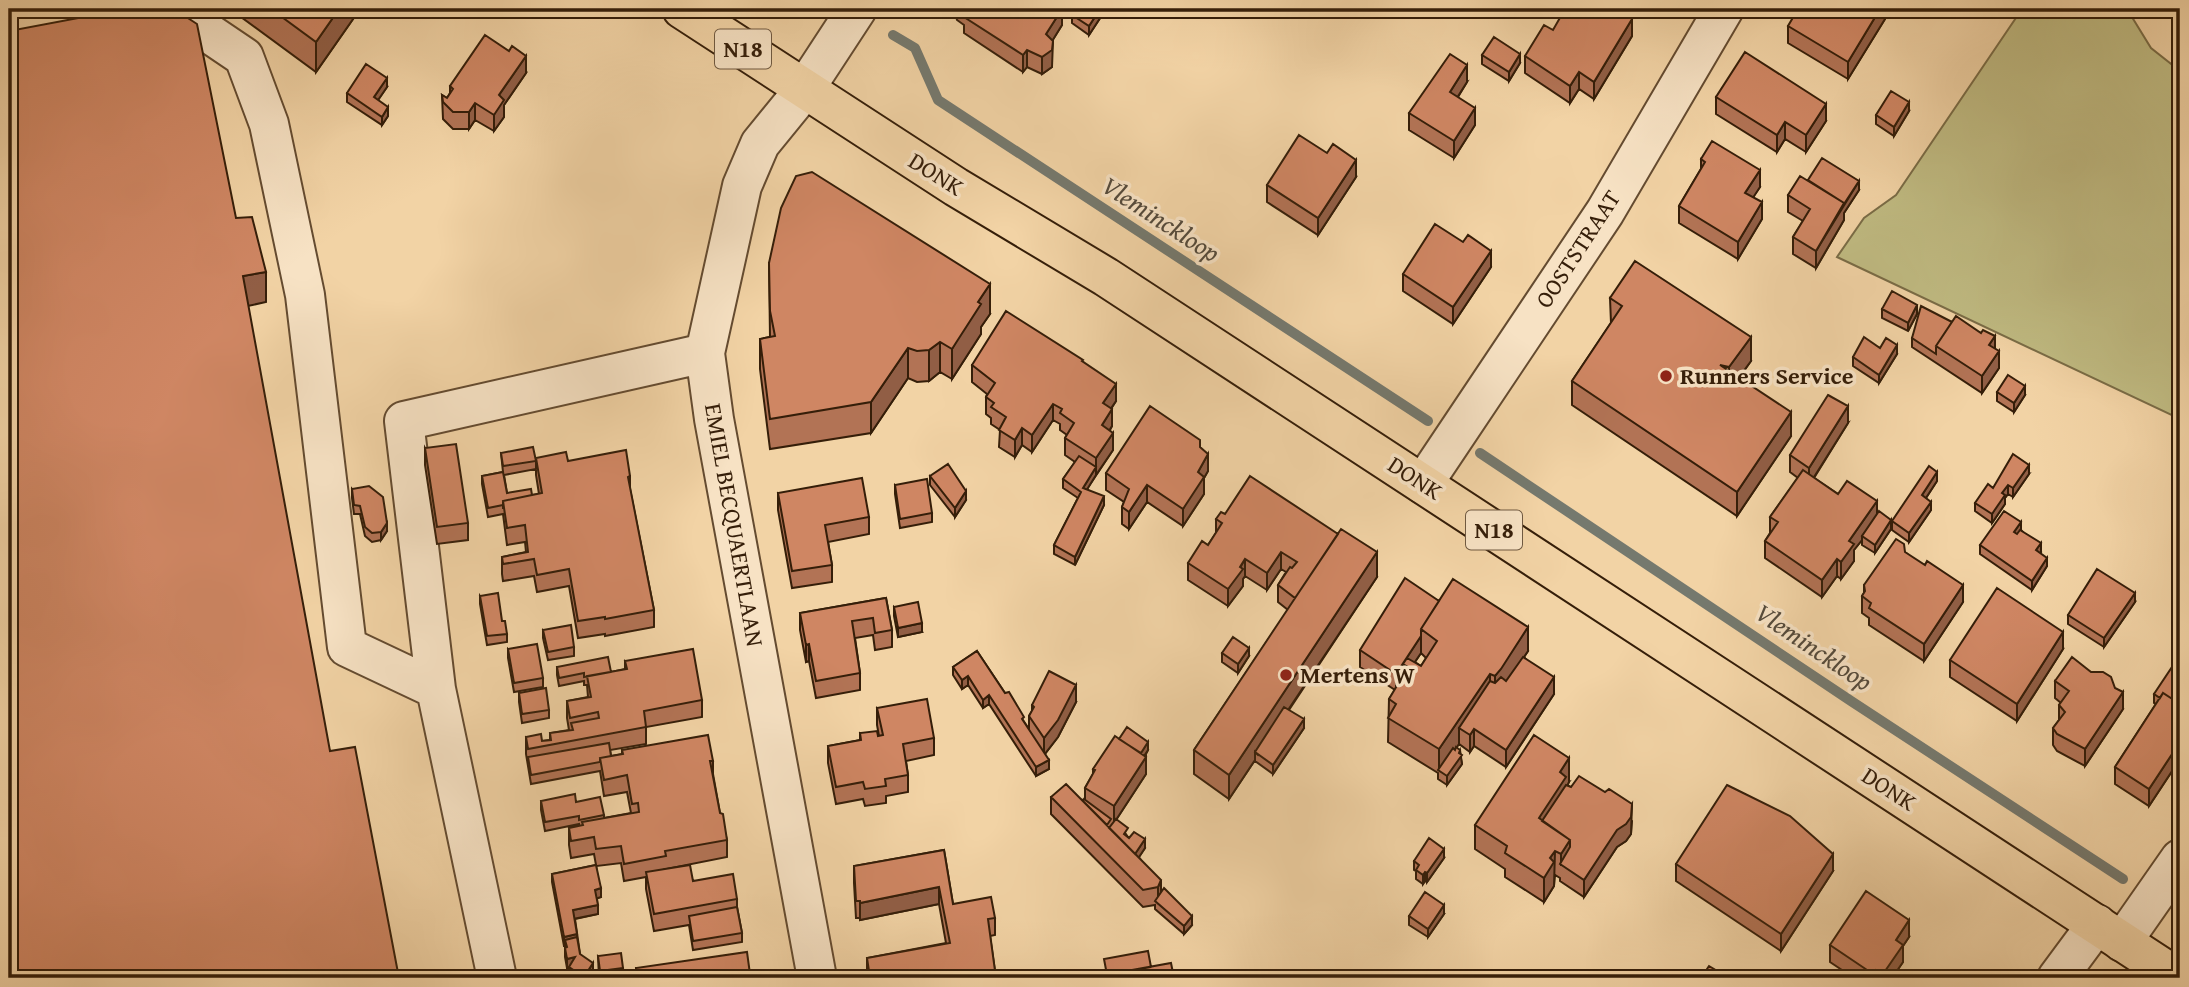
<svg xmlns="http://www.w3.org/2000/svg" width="2189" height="987" viewBox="0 0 2189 987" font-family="'Gentium Book Plus',serif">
<rect width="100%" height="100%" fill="#f2d3a5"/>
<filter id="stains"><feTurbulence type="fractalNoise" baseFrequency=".00286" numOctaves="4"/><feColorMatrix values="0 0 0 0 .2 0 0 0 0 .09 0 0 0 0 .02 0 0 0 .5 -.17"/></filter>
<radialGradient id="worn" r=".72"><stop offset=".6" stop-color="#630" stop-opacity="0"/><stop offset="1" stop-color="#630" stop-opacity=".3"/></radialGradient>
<!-- green -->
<path fill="#c0bb82" stroke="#7a6c46" stroke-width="2" d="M2022,9H2127L2151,48L2180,71V419L1837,257L1864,218L1896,195Z"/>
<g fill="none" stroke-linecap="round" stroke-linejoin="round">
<!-- stream -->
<path stroke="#75796e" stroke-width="10" d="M893,35L915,48L938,100L1428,421
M1480,453L1851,701L2123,879"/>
<!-- minor casing -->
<g stroke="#644b30" stroke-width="42">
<path id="minor" d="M173,9L244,57L269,124L305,295L347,647L436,689
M1423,484L1605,212L1724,9
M2122,942L2180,859
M497,978L436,689L404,421L705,353
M817,978L714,419L705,353L742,186L760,144L804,90L857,9
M2057,978L2097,924"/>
</g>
<!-- major casing -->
<g stroke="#351e09" stroke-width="42">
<path id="major" d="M682,9L956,187L1106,277L2178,978"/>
</g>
<!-- minor -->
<use href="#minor" stroke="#f7e2c4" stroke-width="38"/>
<!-- major -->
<use href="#major" stroke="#f2d3a5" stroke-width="38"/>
</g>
<!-- wall -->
<path fill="#b27355" stroke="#351e09" stroke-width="2" fill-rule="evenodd" d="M230,9H360L316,72Z
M954,9H1062V25L1052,41V67L1042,74L1027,67L1023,72L964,33V25L957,20Z
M1106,9L1089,35L1072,23V15Z
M1527,9H1543L1538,16Z
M1625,9V14L1632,36L1594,99L1579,89L1570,103L1525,73V56L1553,30L1576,10Z
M1885,9V19L1848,79L1788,43V26Z
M1930,9H1946L1941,16Z
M1482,55L1520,63L1509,81L1482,64Z
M526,73L504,105V117L494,131L475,120L469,129H453L443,119L442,95L447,98L450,93V86Z
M1467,82L1458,97L1475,125L1454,158L1409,130V113Z
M387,87L378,100L388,116L382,125L347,102V93Z
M1716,97L1826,121L1806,152L1785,139L1777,152L1716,114Z
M1909,111L1894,136L1876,124V115Z
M1701,159L1760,187L1753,197L1762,219L1738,259L1679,223V206L1701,169Z
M1356,177L1318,235L1267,202V185Z
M1808,180L1859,190L1844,213V220L1816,268L1793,254V237L1803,221L1788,212V195Z
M1463,242L1491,267L1453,324L1403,291V274Z
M769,263L990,314L981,327V334L952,379L940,372L929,381L917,382L908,378L871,433L770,449L760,369V339L770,337Z
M1610,298L1751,361L1739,378L1791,436L1737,516L1572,405V381L1611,323Z
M1882,309L1917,314L1908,331L1882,318Z
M1912,338L1995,348L1999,368L1982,393L1912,347Z
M1880,348L1897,354L1879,383L1853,366V357Z
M1083,362L1116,401L1111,409L1112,426L1110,430L1113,450L1087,489L1104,505L1075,565L1054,554V545L1078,498L1063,488V479L1075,462L1065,455V438L1067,435L1060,430V424L1053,420L1032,452L1022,445L1015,457L999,447L1000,430L991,424V418L986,414V397L987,394L972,382V365Z
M1997,392L2025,395L2014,412L1997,401Z
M1848,423L1814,478L1838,494L1877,514L1891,529L1875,553L1862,545V540L1854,550V561L1841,579L1837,576L1822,597L1765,558V541L1770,533V517L1798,478L1790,472V455Z
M1200,447L1208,471L1204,478V494L1183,526L1147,502L1129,529L1122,524V507L1124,502L1106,490V473Z
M425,448L468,523V540L437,544L425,465Z
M501,453L536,461V469L504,475L507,493L532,495L539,494L536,475V458L568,461L630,476V489L654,610V627L605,636V634L578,638L569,586L537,592L534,576L503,581L502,574V557L526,552L525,542L507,545L503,514L488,517L482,484V476L503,472Z
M2029,474L2013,497L2008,494L2005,498V504L1992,523L1975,511V503L1993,488Z
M930,476L966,500L955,517L930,485Z
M1937,481L1926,498L1931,510L1909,542L1892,530V521Z
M895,485L932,513V522L900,528L895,494Z
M352,489L387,531L381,540L372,542L365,536L360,514H354L352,498Z
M778,493L869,517V534L828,542L832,565V582L792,588L778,510Z
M1225,514L1377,577L1289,710L1304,728L1273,774L1255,761V760L1229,799L1194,774V750L1288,610L1278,602V585L1286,572L1281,569L1267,590L1245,576L1243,579V586L1228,606L1188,580V563L1208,545L1216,533V519Z
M2021,530L2041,552L2040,553L2047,566L2032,590L1980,554V545Z
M1905,552L1963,602L1924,661L1869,625V618L1862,613V596L1864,593V585Z
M480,596L507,634V642L487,645L480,604Z
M886,598L892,630V647L875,650L873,635L855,638L860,673V690L816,698L809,661L806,662L800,630V613Z
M1439,601L1528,651L1524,657L1554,694L1506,767L1474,746L1470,752L1459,744L1456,748L1460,754L1462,764L1447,785L1438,779V773L1388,742L1389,699L1395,690L1360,667V650ZM1421,653L1426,658L1421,666L1415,662Z
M2135,602L2104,647L2068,624V615Z
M894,607L922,632L898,637L894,616Z
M543,630L574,647V656L548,660L543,638Z
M508,649L543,678V687L514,692L508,658Z
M2063,649L2017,721L1950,677V660Z
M977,651L1029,729V716L1032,711V705L1076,702L1058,737L1045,754L1049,769L1036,776L989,704L983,708L968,685L962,689L953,675V667Z
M1222,653L1249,656L1238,673L1222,662Z
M625,661L702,700V717L646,727V744L610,750L611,756L622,754V750L713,761V774L720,813L727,840V857L666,869L737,899V907L742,933V942L693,950L689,925L654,931L646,889V877L624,881L621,863L596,866L601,897L597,898L598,914L575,919L580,954L593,972L589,978H573L569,975V967L567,968L565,957V946H564L552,882V874L596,865L594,854L571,858L569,845V828L579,826V824L545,831L541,810V801L576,802L604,815V818L631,813L627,792L604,796L600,771L531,784L526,754V737L542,741L550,740V733L569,730L567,718V701L588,697L587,685H584V681L559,686L557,675V667L611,672L625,669Z
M2180,673V759L2149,806L2115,784V767L2156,704L2154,703V694Z
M2055,681L2123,709L2085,766L2057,751L2053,745V728L2059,720V705L2061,703L2055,698Z
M519,693L549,710V718L522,723L519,702Z
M877,708L934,738V755L906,761L908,775V792L886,796V803L865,806L863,799L836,804L828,763V746L860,740V733L879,736L877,725Z
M1119,739L1148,750L1145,756L1146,774L1116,820L1128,837L1145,848L1139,857L1161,892L1192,925L1184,934L1155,909V905L1143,907L1051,814V797L1085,800V788L1093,774V769Z
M1569,782L1567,785L1632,821L1631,834L1626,841L1617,847L1584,897L1560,881V878L1555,875L1554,886L1544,902L1505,877V869L1475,849V825Z
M944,850L953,904L995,918V935L990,936L996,978H867V958L946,943L939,904L860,920V918H856L854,883V866Z
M1444,858L1427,882L1425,881L1423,884L1416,879V871L1414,870V861Z
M1676,864L1833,871L1781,951L1676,881Z
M1444,914L1428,937L1409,925V916Z
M1909,937L1903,946V962L1892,978H1854L1830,962V945Z
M598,956L623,968V977L599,978Z
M636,968L750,974V978H636Z"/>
<!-- shaded-wall -->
<path fill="#915e45" stroke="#351e09" stroke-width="2" d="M339,9H360L316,72V42Z
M1062,9V25L1046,51V34Z
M1100,9H1106L1089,35V26Z
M1538,9H1543L1538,16Z
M1618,9H1625V14L1617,27Z
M1880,9H1885V19L1848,79V62Z
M1941,9H1946L1941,16Z
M1632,19V36L1594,99V82Z
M1053,41L1052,67L1042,74V57Z
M1027,50V67L1023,72V55Z
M1520,54V63L1509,81V72Z
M526,56V73L504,105V117L494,131V115L499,95Z
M1467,65V82L1450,109V92Z
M1579,72V89L1570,103V86Z
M387,78V87L374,106V97Z
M1909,102V111L1894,136V127Z
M475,103V120L469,129V112Z
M1826,104V121L1806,152V135Z
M388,107V116L382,125V117Z
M1475,108V125L1454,158V141Z
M1785,122V139L1777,152V135Z
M1356,160V177L1318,235V218Z
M1760,170V187L1745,210V193Z
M1859,181V190L1844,213V220L1816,268V251Z
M1762,202V219L1738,259V242Z
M1491,251V267L1453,324V307Z
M266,272V302L243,307V276Z
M990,284V314L981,327V334L952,379V349L978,302Z
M1917,305V314L1908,331V323Z
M1995,336V353L1989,345Z
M1751,337V361L1729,391V367Z
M940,342V372L929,381V350Z
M1897,345V354L1879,383V375Z
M908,348V378L871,433V402Z
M1999,351V368L1982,393V376Z
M1116,384V401L1103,420V403Z
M2025,386V395L2014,412V403Z
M1053,404V420L1032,452V435Z
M1848,406V423L1809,485V468Z
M1112,409V426L1102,442V425Z
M1791,412V436L1737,516V492Z
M1022,428V445L1015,457V440Z
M1113,433V450L1096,475V458Z
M1208,454V471L1204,478V494L1183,526V509L1198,472Z
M2029,465V474L2013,497V488Z
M1096,467V475L1083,496V488Z
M1937,472V481L1922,504V495Z
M1147,485V502L1129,529V512Z
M2008,485V494L2005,498V504L1992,523V514L2002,493Z
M966,491V500L955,517V508Z
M1104,496V505L1075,565V557Z
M1877,501V518L1862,536V540L1854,550V561L1841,579V562L1849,541Z
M1931,502V510L1909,542V533Z
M1891,520V529L1875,553V545Z
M2021,522V531L2014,541V532Z
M387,523V531L381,540V532Z
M2041,543V552L2036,559V550Z
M1281,552V569L1267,590V573Z
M1377,552V577L1258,755L1255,752V760L1229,799V775Z
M2047,558V566L2032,590V581Z
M1245,559V576L1243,579V586L1228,606V589Z
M1837,559V576L1822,597V580Z
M1963,585V602L1924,661V644Z
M2135,593V602L2104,647V638Z
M922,623V632L898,637V628Z
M1528,627V651L1495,700V676Z
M2063,632V649L2017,721V704Z
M1421,636V653L1408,672V667L1403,664V680L1396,690V674Z
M809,644V661L806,662V645Z
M1249,648V656L1238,673V664Z
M1490,674V698L1459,728V744L1440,771L1439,770V749Z
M968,676V685L962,689V680Z
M1554,677V694L1506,767V750Z
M1076,685V702L1058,737L1044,755V738Z
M2123,692V709L2085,766V749Z
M989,695V704L983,708V700Z
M1304,719V728L1273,774V765Z
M1474,729V746L1470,752V735Z
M1148,742V750L1137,767V758Z
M2180,742V759L2149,806V789Z
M1460,750L1462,764L1447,785V776Z
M1146,757V774L1114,823V806Z
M1569,758V782L1546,831L1539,818L1560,772Z
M1049,760V769L1036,776V767Z
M1632,804L1631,834L1626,841L1617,847L1584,897V880Z
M1145,839V848L1133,866V857Z
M1570,840V864L1561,865V854Z
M1444,849V858L1427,882V873Z
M1555,851L1554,886L1544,902V878L1550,858Z
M1833,854V871L1781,951V934Z
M1425,872V881L1423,884V875Z
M1161,880V897L1158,904V887Z
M939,887V904L860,920V903Z
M601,888V897L595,899V890Z
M598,905V914L573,919V910Z
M1444,905V914L1428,937V929Z
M1192,916V925L1184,934V926Z
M1909,920V937L1903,946V962L1892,978H1883V974L1896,940Z
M577,934V943L565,940V946H564V937Z
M575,957V966L567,968V959Z
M593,963V972L589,978H584Z"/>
<!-- building -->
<path fill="#cf8663" stroke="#351e09" stroke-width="2" d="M126,9H174L197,24L236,218L252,217L266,272L243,276L330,751L355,747L399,978H9V31Z
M271,9H339L316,42Z
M965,9H1062L1046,34L1053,41L1052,50L1042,57L1027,50L1023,55L964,17L968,11Z
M1075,9H1100L1089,26L1072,15Z
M1565,9H1573L1576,10L1577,9H1618L1617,10L1632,19L1594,82L1579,72L1570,86L1525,56L1544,25L1553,30Z
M1798,9H1880L1848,62L1788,26Z
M485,35L509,51L512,46L526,56L499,95L504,100L494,115L475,103L469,112H453L443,102L442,95L447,98L453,89L450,86Z
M1494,37L1520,54L1509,72L1482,55Z
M1745,52L1826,104L1806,135L1785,122L1777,135L1716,97Z
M1450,54L1467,65L1450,92L1475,108L1454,141L1409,113Z
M366,64L387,78L374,97L388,107L382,117L347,93Z
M1891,91L1909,102L1894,127L1876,115Z
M1299,135L1327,153L1333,144L1356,160L1318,218L1267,185Z
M1712,141L1760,170L1745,193L1762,202L1738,242L1679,206L1705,162L1701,159Z
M1822,158L1859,181L1844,204V203L1808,180Z
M812,172L990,284L978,302L981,304L952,349L940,342L929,350L917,351L908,348L871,402L770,419L760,339L775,336L770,311L769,263L781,208L796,176Z
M1800,176L1844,203L1816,251L1793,237L1810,209L1788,195Z
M1435,224L1463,242L1468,235L1491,251L1453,307L1403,274Z
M1635,261L1751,337L1729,367L1720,365L1791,412L1737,492L1572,381L1622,306L1610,298Z
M1892,291L1917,305L1908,323L1882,309Z
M1921,306L1952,322L1936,346V354L1912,338Z
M1006,311L1083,360L1082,361L1116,384L1103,403L1112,409L1102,425L1113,433L1096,458L1065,438L1074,423L1060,413L1062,409L1053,404L1032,435L1022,428L1015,440L999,430L1006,417L991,407L994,403L986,397L995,383L972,365Z
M1956,316L1981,333L1983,330L1995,336L1989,345L1999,351L1982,376L1936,346Z
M1864,337L1880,348L1886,338L1897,345L1879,375L1853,357Z
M2008,375L2025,386L2014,403L1997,392Z
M1828,395L1848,406L1809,468L1790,455Z
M1150,406L1200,440V447L1208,454L1198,472L1204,477L1183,509L1147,485L1129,512L1122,507L1129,489L1106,473Z
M456,444L468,523L437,527L425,448Z
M533,447L536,461L503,466L501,453Z
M626,450L630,476L628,477L654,610L605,619V617L578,621L569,569L537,575L534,559L503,564L502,557L528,552L525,525L507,528L503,501L542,493L536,458L566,452L568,461Z
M2013,454L2029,465L2013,488L2008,485L2002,493L2005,495L1992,514L1975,503L1988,484L1993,488Z
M1079,456L1096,467L1083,488L1104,496L1075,557L1054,545L1081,492L1063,479Z
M948,464L966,491L955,508L930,476Z
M1929,466L1937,472L1922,495L1931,502L1909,533L1892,521Z
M1803,470L1838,494L1847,481L1877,501L1849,541L1854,544L1841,562L1837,559L1822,580L1765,541L1778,522L1770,517Z
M503,472L507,493L531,489L532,495L503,501V509V505L488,508L482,476Z
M1250,476L1338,534L1295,598L1278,585L1290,567L1292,568L1297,562L1281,552L1267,573L1245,559L1240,567L1243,569L1228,589L1188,563L1202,541L1208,545L1222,523L1216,519L1221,512L1225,514Z
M862,478L869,517L825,525L832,565L792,571L778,493Z
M927,479L932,513L900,519L895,485Z
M369,486L383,497L387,523L381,532L372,533L365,527L360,506L354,505L352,489Z
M1879,511L1891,520L1875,545L1862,536Z
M2004,511L2021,522L2014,532L2017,534L2020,530L2041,543L2036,550L2047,558L2032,581L1980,545Z
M1341,529L1377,552L1229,775L1194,750Z
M1896,539L1904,544L1905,552L1925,565L1927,561L1963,585L1924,644L1869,608L1871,603L1862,596L1865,591L1864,585Z
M2097,569L2135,593L2104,638L2068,615Z
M1405,578L1439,601L1421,629V636L1396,674L1360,650Z
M1453,579L1528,627L1501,669L1495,676L1490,674L1439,749L1388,718L1396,704L1389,699L1408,667L1403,664L1407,658L1421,666L1437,641L1421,629Z
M1997,588L2063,632L2017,704L1950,660Z
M498,593L502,621H505L507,634L487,636L480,596Z
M886,598L892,630L875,633L873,618L852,621L860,673L816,681L809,644L806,645L800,613Z
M918,602L922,623L898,628L894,607Z
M571,625L574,647L548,652L543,630Z
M1233,637L1249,648L1238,664L1222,653Z
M537,644L543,678L514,683L508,649Z
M693,649L702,700L644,711L646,727L528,749L526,737L541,734L542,741L551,740L550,733L573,730L571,723L599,718L598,712L570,718L567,701L591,697L587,676L627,669L625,661Z
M977,651L1005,693L1009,692L1024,717L1022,719L1049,760L1036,767L989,695L983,700L968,676L962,680L953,667Z
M608,657L611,672L584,677V673L559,678L557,667Z
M1523,657L1554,677L1506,750L1474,729L1470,735L1459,728L1490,681L1495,683L1501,677L1506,681Z
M2072,657L2091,672H2103L2111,677L2115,688L2123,692L2085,749L2057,734L2053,728L2065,712L2059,705L2069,691L2055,681Z
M2172,667L2180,673V704L2163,693L2160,698L2154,694Z
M1049,671L1076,685L1058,720L1044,738L1029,716L1034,707L1032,705Z
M546,688L549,710L522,714L519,693Z
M2163,693L2180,704V742L2149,789L2115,767Z
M927,699L934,738L903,744L908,775L885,779L886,786L865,789L863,782L836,787L828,746L861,740L860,733L877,731L878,736L883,735L877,708Z
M1284,707L1304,719L1273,765L1255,752Z
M1127,727L1148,742L1141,753L1119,739Z
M708,735L713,761H710L720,813L723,814L727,840L665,851L666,856L624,864L621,846L596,849L594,837L571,841L569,828L583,825L582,822L639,812L638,803L632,804L627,775L604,780L600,758L623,754L622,750Z
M1534,735L1569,758L1560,772L1566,777L1539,818L1570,840L1561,854L1555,851L1550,858L1554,862L1544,878L1505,853L1507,846L1475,825Z
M1115,736L1146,757L1114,806L1085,788L1095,770L1093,769Z
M609,743L611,756L600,758V762L531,775L528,757Z
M1456,747L1460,750L1459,753L1462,755L1447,776L1438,770L1453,748L1455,750Z
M1579,776L1605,792L1609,789L1632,804L1631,817L1626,824L1617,830L1584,880L1560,864L1570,847V840L1542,821L1566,785L1571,787Z
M1066,784L1161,880L1158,887L1143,890L1051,797Z
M1727,785L1790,816L1833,854L1781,934L1676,864Z
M575,794L576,802L600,797L604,815L579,820V816L545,822L541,801Z
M1084,799L1111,819L1107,825L1083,801Z
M1116,819L1128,828L1124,834L1129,838L1134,832L1145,839L1135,854L1109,828Z
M1429,838L1444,849L1427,873L1425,872L1423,875L1416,870L1419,865L1414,861Z
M944,850L953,904L991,897L995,918L988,919L996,978H870L867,958L950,943L939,887L860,903V901H856L854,866Z
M596,865L601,888L595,890L598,905L573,910L577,934L564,937L552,874Z
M690,865L693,881L733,874L737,899L654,914L646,872Z
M1164,888L1192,916L1184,926L1155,901Z
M1866,891L1909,920L1896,940L1903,945L1883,974L1876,970L1873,974L1830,945Z
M1425,892L1444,905L1428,929L1409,916Z
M737,907L742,933L693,941L689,916Z
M577,937L580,954L593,963L584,977L569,967L575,957L567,959L565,948L567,947L565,940Z
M1148,951L1151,967L1107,975L1104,959Z
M747,952L750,974L718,978H637L636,968Z
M621,953L623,968L600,971L598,956Z
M1171,963L1174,978H1088Z
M1709,966L1729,978H1701Z"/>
<!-- markers -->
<g fill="#8f2418" stroke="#f7e2c4" stroke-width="2.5">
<circle cx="1666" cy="376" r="7"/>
<circle cx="1286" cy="675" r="7"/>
</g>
<g text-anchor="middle" stroke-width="7" stroke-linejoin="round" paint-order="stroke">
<!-- shield labels -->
<g fill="#f7e2c4" stroke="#6f5941" stroke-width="2">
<rect x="715" y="29.5" width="56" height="39" rx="5"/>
<rect x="1466" y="510.5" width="56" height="39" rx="5"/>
</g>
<g font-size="23" font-weight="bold" fill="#351e09">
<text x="743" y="57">N18</text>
<text x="1494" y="538">N18</text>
</g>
<!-- street labels -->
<g font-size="24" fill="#351e09" stroke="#f7e2c4">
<text transform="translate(936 174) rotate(32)" y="8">DONK</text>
<text transform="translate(1578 249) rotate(-57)" y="8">OOSTSTRAAT</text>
<text transform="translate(1415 478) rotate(33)" y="8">DONK</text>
<text transform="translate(734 525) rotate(80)" y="8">EMIEL BECQUAERTLAAN</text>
<text transform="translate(1889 789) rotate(33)" y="8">DONK</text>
</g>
<!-- poi labels -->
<g font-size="24" font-weight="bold" fill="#351e09" stroke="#f7e2c4" text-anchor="start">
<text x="1680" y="384">Runners Service</text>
<text x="1300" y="683">Mertens W</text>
</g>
<!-- water labels -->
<g font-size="26" font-style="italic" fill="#554b3c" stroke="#f7e2c4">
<text transform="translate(1161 219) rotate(33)" y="9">Vleminckloop</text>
<text transform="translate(1814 647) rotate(34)" y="9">Vleminckloop</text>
</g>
</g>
<!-- margin -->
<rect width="2189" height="987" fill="none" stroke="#f2d3a5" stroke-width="35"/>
<rect x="10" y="10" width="2168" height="966" fill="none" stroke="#351e09" stroke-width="3.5"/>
<rect x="18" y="18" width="2154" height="952" fill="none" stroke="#351e09" stroke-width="2"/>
<rect width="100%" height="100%" filter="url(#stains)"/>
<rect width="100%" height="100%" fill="url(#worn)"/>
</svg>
